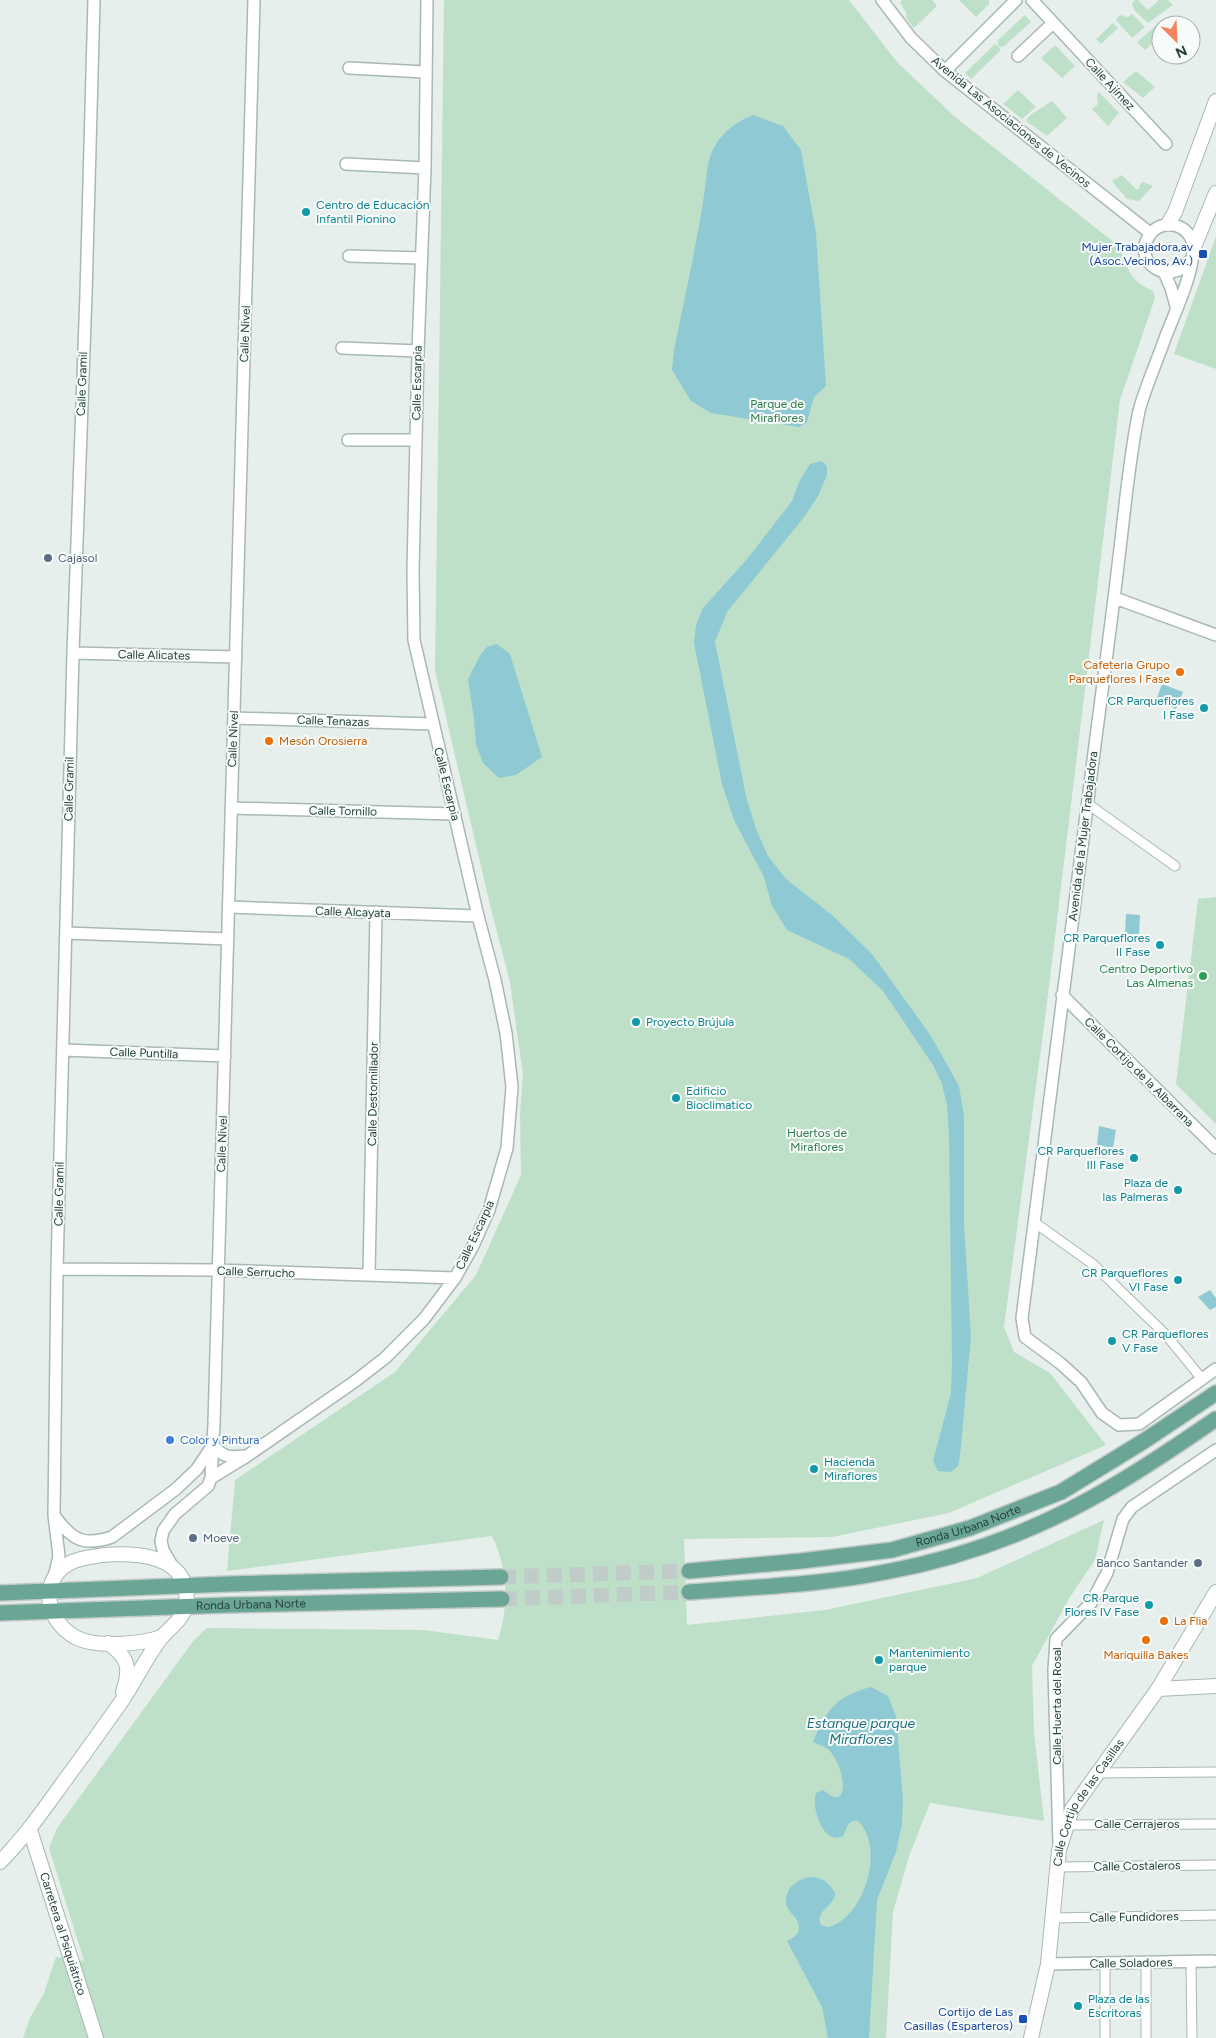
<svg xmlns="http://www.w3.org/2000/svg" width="1216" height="2038" viewBox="0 0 1216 2038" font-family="Figtree,sans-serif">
<rect width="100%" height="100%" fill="#e6efeb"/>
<!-- green -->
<path fill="#bfe0c8" d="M444,0H849L897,62L954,116L1120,247C1128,270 1130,281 1153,291L1155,298L1120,400L1046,1011L1004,1327L1014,1352L1050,1373L1106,1445L949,1513L832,1537L684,1539L687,1625L825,1610L977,1578L1104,1520L1095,1560L1070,1597L1032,1666L1034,1732L1044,1821L930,1803L909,1856L893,1912L886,2038H23L30,2018L44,1993L56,1957L84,1961L49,1848L57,1828L194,1640L207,1628L424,1630L498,1640C509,1606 508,1568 492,1536L227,1571L235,1480L395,1372L476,1275L521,1175L520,1114L523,1075L510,982L490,905L435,670Z
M902,0H932L937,6L914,28L906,18L907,14L900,3Z
M959,0H989V4L976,17Z
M1135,0H1138L1148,10L1159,0H1168L1173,5L1148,23L1134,10L1132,3Z
M1132,14L1145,27L1132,38L1116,20L1120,15L1128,17Z
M1025,15L1031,22L1003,47L998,46L1001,50L971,79L965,73L995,44L998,46V40Z
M1113,23L1118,28L1101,44L1096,39Z
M1159,23L1161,25V39L1159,38L1145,50L1137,42Z
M1055,45L1075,66L1062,78L1041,58Z
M1136,71L1155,87L1143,98L1123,82Z
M1018,90L1036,107L1022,119L1003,104Z
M1099,92L1119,113L1108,126L1092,109L1098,104L1097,95Z
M1052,101L1067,118L1047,136L1026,121L1030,115Z
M1122,175L1136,189H1139L1140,184L1143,182L1153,186L1139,201L1127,199L1112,181Z
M1216,236V369L1174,354Z
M1216,897V1124L1176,1084L1198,899Z"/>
<!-- water -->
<path fill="#8ec9d4" d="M753,115L783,126L801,150L816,233L826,386L814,397L807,422L799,427L711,413L691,401L672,370L674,350C684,301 695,252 703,202C707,184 705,162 715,146C723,131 738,121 753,115Z
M821,461L827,466V475L818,496L805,516L727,612L715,642L746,796L756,829L768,856L786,879L832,915L872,954L931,1036L959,1086L964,1116V1225L971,1336L960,1456L958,1466L951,1472L938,1471L933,1461L951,1393L952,1363L949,1135L947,1105L942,1084L933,1065L883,991L849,959L787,930L772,906L764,877L734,820L722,784L694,643L696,625L703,608L748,558L792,501L800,480L810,464Z
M497,644L510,654L542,757L516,775L499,778L483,763L476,744L474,719L468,679L481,654L487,647Z
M1162,684L1183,692L1176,709L1156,700Z
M1126,914L1140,915L1139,935L1125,934Z
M1099,1126L1116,1130L1113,1148L1097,1145Z
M1210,1290L1216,1298V1307L1210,1310L1198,1297Z
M871,1687L888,1696L896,1716L903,1799L902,1824L896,1852L877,1900L869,2038H828L822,2007L787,1941C793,1938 799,1935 799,1927C799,1918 790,1914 787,1907C781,1889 801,1874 818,1878C826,1880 831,1886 835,1893C835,1907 814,1910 821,1925L828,1927C864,1919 886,1847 858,1821C846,1820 848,1828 843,1836C823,1846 811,1808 816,1793L823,1790C829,1794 832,1799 840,1796C848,1786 838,1760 830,1751C826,1747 819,1744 813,1742C826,1710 836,1696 871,1687Z"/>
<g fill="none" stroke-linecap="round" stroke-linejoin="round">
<!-- primary-tunnel -->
<path stroke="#bfccc8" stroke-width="15" stroke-dasharray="15 8" stroke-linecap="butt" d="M501,1577L689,1571
M502,1599L689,1592"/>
<!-- pedestrian casing -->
<g stroke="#a8b8b2" stroke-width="11">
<path id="pedestrian" d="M1088,804L1175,866
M1034,1222L1094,1265L1167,1336L1202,1379
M1097,1773L1216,1772
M1064,1825L1216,1824
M1058,1867L1216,1865
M1053,1918L1216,1915
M1191,1962L1192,2038
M1105,1963V2038
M1146,1963V2038"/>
</g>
<!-- minor casing -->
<g stroke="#a8b8b2" stroke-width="14">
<path id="minor" d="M882,0L911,38L945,71L1150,233
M1032,0L1166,144
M1018,56L1053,23
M349,68L425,72
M945,71L1016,0
M346,164L425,168
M349,256L421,258
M1192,258C1172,289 1131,263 1149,236C1161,216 1193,224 1193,248C1194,274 1173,316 1164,341C1156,364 1145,388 1139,411C1130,454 1126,497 1121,540C1115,593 1108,646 1101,699C1074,905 1048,1111 1022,1318L1025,1337L1060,1363L1081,1382L1102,1413L1119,1425L1139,1424L1216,1369
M1164,272L1171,288L1176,306
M342,348L418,351
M348,440H416
M1115,598L1216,635
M73,653L236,657
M234,718L432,724
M231,808L455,814
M229,907L478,916
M66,933L228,939
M1062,995L1216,1148
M63,1050L225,1056
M57,1269L217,1270L455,1278
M369,1275L376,912
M211,1478L214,1424L254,0
M56,1518C73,1541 85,1546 112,1537L176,1489L197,1469L213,1445C222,1457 230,1458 244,1456
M174,1569L163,1550L161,1541L163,1531L175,1514L208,1486L211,1478L247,1456L354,1382L385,1358L424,1319L455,1278L473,1246L489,1210L507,1148L512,1087L506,1033L495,980L478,916L414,640L413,571L418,351L425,168L427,0
M54,1577L59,1556L54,1515L57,1269L73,653L86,294L94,0
M1059,1843L1054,1670L1056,1639L1091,1603L1107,1573L1123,1519L1132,1507L1216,1450
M1048,1964L1213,1961"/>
</g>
<!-- tertiary casing -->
<g stroke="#a8b8b2" stroke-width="16">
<g id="tertiary">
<path d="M1168,224L1175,212L1216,101"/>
<path d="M1194,247L1216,193"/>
<path d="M108,1643C129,1658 131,1668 123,1692"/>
<path d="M1158,1689L1216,1686"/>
<path id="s1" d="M30,1830L96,2038"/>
<path d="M0,1862C26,1836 46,1806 68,1776C85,1753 102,1729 119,1705C134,1684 145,1659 161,1638C169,1628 183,1620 186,1605C194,1548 117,1550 81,1559C39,1569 40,1619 77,1638C97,1648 141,1644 162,1637"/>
<path id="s2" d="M1031,2038L1048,1964L1059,1850L1072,1809L1158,1689L1216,1592"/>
</g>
</g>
<!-- primary casing -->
<g stroke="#c2cac8" stroke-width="18">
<g id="primary">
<path id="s3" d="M689,1571L801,1561L892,1550L970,1528L1061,1492L1144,1441L1216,1393"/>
<path d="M689,1592C754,1587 821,1585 885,1572C967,1557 1047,1526 1118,1483C1152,1463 1184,1441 1216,1419"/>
<path d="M0,1593L229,1584L501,1577"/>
<path id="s4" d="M0,1613L228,1605L502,1599"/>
</g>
</g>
<!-- pedestrian -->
<use href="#pedestrian" stroke="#fff" stroke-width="9"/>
<!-- minor -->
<use href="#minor" stroke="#fff" stroke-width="11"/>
<!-- tertiary -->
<use href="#tertiary" stroke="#fff" stroke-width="14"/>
<!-- primary -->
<use href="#primary" stroke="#6aa596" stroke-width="15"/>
</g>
<!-- markers -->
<g fill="#0f9aa8" stroke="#f7fbf9" stroke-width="2">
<circle cx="306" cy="212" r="5"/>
<circle cx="1204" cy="708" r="5"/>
<circle cx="1160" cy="945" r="5"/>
<circle cx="636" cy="1022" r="5"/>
<circle cx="676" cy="1098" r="5"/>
<circle cx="1134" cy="1158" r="5"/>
<circle cx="1178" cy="1190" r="5"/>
<circle cx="1178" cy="1280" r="5"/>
<circle cx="1112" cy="1341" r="5"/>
<circle cx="814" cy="1469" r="5"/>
<circle cx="1149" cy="1605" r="5"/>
<circle cx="879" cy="1660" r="5"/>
<circle cx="1078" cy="2006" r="5"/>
</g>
<g fill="#1a4fb4" stroke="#f7fbf9" stroke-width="2">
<rect x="1198" y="249" width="10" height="10" rx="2.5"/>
<rect x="1018" y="2014" width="10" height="10" rx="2.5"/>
</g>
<g fill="#5c6f8a" stroke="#f7fbf9" stroke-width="2">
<circle cx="48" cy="558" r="5"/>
<circle cx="193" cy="1538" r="5"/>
<circle cx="1198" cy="1563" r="5"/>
</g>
<g fill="#e8710a" stroke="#f7fbf9" stroke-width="2">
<circle cx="1180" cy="672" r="5"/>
<circle cx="269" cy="741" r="5"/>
<circle cx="1164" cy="1621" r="5"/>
<circle cx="1146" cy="1640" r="5"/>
</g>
<circle fill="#2e9e5b" stroke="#f7fbf9" stroke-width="2" cx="1203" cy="976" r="5"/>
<circle fill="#3f7fe0" stroke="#f7fbf9" stroke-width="2" cx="170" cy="1440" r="5"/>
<g text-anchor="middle" stroke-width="4" stroke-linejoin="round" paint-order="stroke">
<!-- street labels -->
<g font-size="12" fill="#24423a" stroke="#f7fbf9">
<text transform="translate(1110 84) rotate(47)" y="4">Calle Ajímez</text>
<text transform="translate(1011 122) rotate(39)" y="4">Avenida Las Asociaciones de Vecinos</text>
<text transform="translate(245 334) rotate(-88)" y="4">Calle Nivel</text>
<text transform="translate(417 383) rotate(-89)" y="4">Calle Escarpia</text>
<text transform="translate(82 384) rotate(-88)" y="4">Calle Gramil</text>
<text transform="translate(154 655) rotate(1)" y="4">Calle Alicates</text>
<text transform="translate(333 721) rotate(2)" y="4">Calle Tenazas</text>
<text transform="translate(233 739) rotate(-88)" y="4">Calle Nivel</text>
<text transform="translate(447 784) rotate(76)" y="4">Calle Escarpia</text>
<text transform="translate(69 789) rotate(-89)" y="4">Calle Gramil</text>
<text transform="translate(343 811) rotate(1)" y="4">Calle Tornillo</text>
<text transform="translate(1083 836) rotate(-83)" y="4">Avenida de la Mujer Trabajadora</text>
<text transform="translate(353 912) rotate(2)" y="4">Calle Alcayata</text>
<text transform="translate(144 1053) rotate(2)" y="4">Calle Puntilla</text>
<text transform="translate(1139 1072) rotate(45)" y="4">Calle Cortijo de la Albarrana</text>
<text transform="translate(373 1094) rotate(-89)" y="4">Calle Destornillador</text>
<text transform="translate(222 1144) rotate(-88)" y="4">Calle Nivel</text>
<text transform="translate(59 1194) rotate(-89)" y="4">Calle Gramil</text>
<text transform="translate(475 1235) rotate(-65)" y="4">Calle Escarpia</text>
<text transform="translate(256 1272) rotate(2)" y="4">Calle Serrucho</text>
<text dy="4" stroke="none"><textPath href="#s3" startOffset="284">Ronda Urbana Norte</textPath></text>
<text dy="4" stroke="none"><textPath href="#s4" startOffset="251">Ronda Urbana Norte</textPath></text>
<text transform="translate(1057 1706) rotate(-90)" y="4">Calle Huerta del Rosal</text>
<text dy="4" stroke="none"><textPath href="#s2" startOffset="246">Calle Cortijo de las Casillas</textPath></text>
<text x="1137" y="1828">Calle Cerrajeros</text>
<text transform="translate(1137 1866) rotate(-1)" y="4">Calle Costaleros</text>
<text transform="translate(1134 1917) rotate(-1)" y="4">Calle Fundidores</text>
<text dy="4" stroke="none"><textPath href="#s1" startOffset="109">Carretera al Psiquiátrico</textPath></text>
<text transform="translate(1131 1963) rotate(-1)" y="4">Calle Soladores</text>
</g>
<!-- culture labels -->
<g font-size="12" fill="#0d838f" stroke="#f7fbf9" text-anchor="start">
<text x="316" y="209">Centro de Educación<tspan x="316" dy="14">Infantil Pionino</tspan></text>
<text x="1194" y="705" text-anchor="end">CR Parqueflores<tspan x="1194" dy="14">I Fase</tspan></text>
<text x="1150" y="942" text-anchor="end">CR Parqueflores<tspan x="1150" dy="14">II Fase</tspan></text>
<text x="646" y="1026">Proyecto Brújula</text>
<text x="686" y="1095">Edificio<tspan x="686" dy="14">Bioclimatico</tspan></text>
<text x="1124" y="1155" text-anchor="end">CR Parqueflores<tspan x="1124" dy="14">III Fase</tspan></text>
<text x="1168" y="1187" text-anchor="end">Plaza de<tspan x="1168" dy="14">las Palmeras</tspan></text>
<text x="1168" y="1277" text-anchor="end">CR Parqueflores<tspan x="1168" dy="14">VI Fase</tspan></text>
<text x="1122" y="1338">CR Parqueflores<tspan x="1122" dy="14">V Fase</tspan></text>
<text x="824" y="1466">Hacienda<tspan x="824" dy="14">Miraflores</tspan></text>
<text x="1139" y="1602" text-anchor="end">CR Parque<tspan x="1139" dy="14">Flores IV Fase</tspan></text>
<text x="889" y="1657">Mantenimiento<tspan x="889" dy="14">parque</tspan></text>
<text x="1088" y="2003">Plaza de las<tspan x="1088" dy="14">Escritoras</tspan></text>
</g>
<!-- transit labels -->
<g font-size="12" fill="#164399" stroke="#f7fbf9" text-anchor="end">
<text x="1193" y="251">Mujer Trabajadora,av<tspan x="1193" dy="14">(Asoc.Vecinos, Av.)</tspan></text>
<text x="1013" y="2016">Cortijo de Las<tspan x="1013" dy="14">Casillas (Esparteros)</tspan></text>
</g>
<!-- park labels -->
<g font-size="12" fill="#2d7a4b" stroke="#f7fbf9">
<text x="777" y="408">Parque de<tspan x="777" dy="14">Miraflores</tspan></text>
<text x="817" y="1137">Huertos de<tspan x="817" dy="14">Miraflores</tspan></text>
</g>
<!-- service labels -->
<g font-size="12" fill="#4e5e75" stroke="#f7fbf9" text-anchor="start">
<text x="58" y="562">Cajasol</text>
<text x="203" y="1542">Moeve</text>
<text x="1188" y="1567" text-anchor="end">Banco Santander</text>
</g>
<!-- food labels -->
<g font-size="12" fill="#c56008" stroke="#f7fbf9" text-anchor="start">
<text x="1170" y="669" text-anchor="end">Cafeteria Grupo<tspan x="1170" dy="14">Parqueflores I Fase</tspan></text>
<text x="279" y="745">Mesón Orosierra</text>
<text x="1174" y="1625">La Flia</text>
<text x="1146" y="1659" text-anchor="middle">Mariquilla Bakes</text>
</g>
<!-- leisure labels -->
<g font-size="12" fill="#27864d" stroke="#f7fbf9" text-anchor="end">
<text x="1193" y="973">Centro Deportivo<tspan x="1193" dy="14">Las Almenas</tspan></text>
</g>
<!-- shop labels -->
<g font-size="12" fill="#366cbe" stroke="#f7fbf9" text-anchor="start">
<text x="180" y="1444">Color y Pintura</text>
</g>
<!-- water labels -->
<g font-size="14" font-style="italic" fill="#1c6f80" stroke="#f7fbf9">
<text x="861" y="1728">Estanque parque<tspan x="861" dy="16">Miraflores</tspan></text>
</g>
</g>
<!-- north arrow -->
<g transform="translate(1176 40) rotate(156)"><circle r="24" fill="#f7fbf9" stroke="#a3b1ad"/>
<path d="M0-4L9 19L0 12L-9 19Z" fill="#f4845f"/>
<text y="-8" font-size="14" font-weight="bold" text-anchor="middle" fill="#24423a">N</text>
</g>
</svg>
